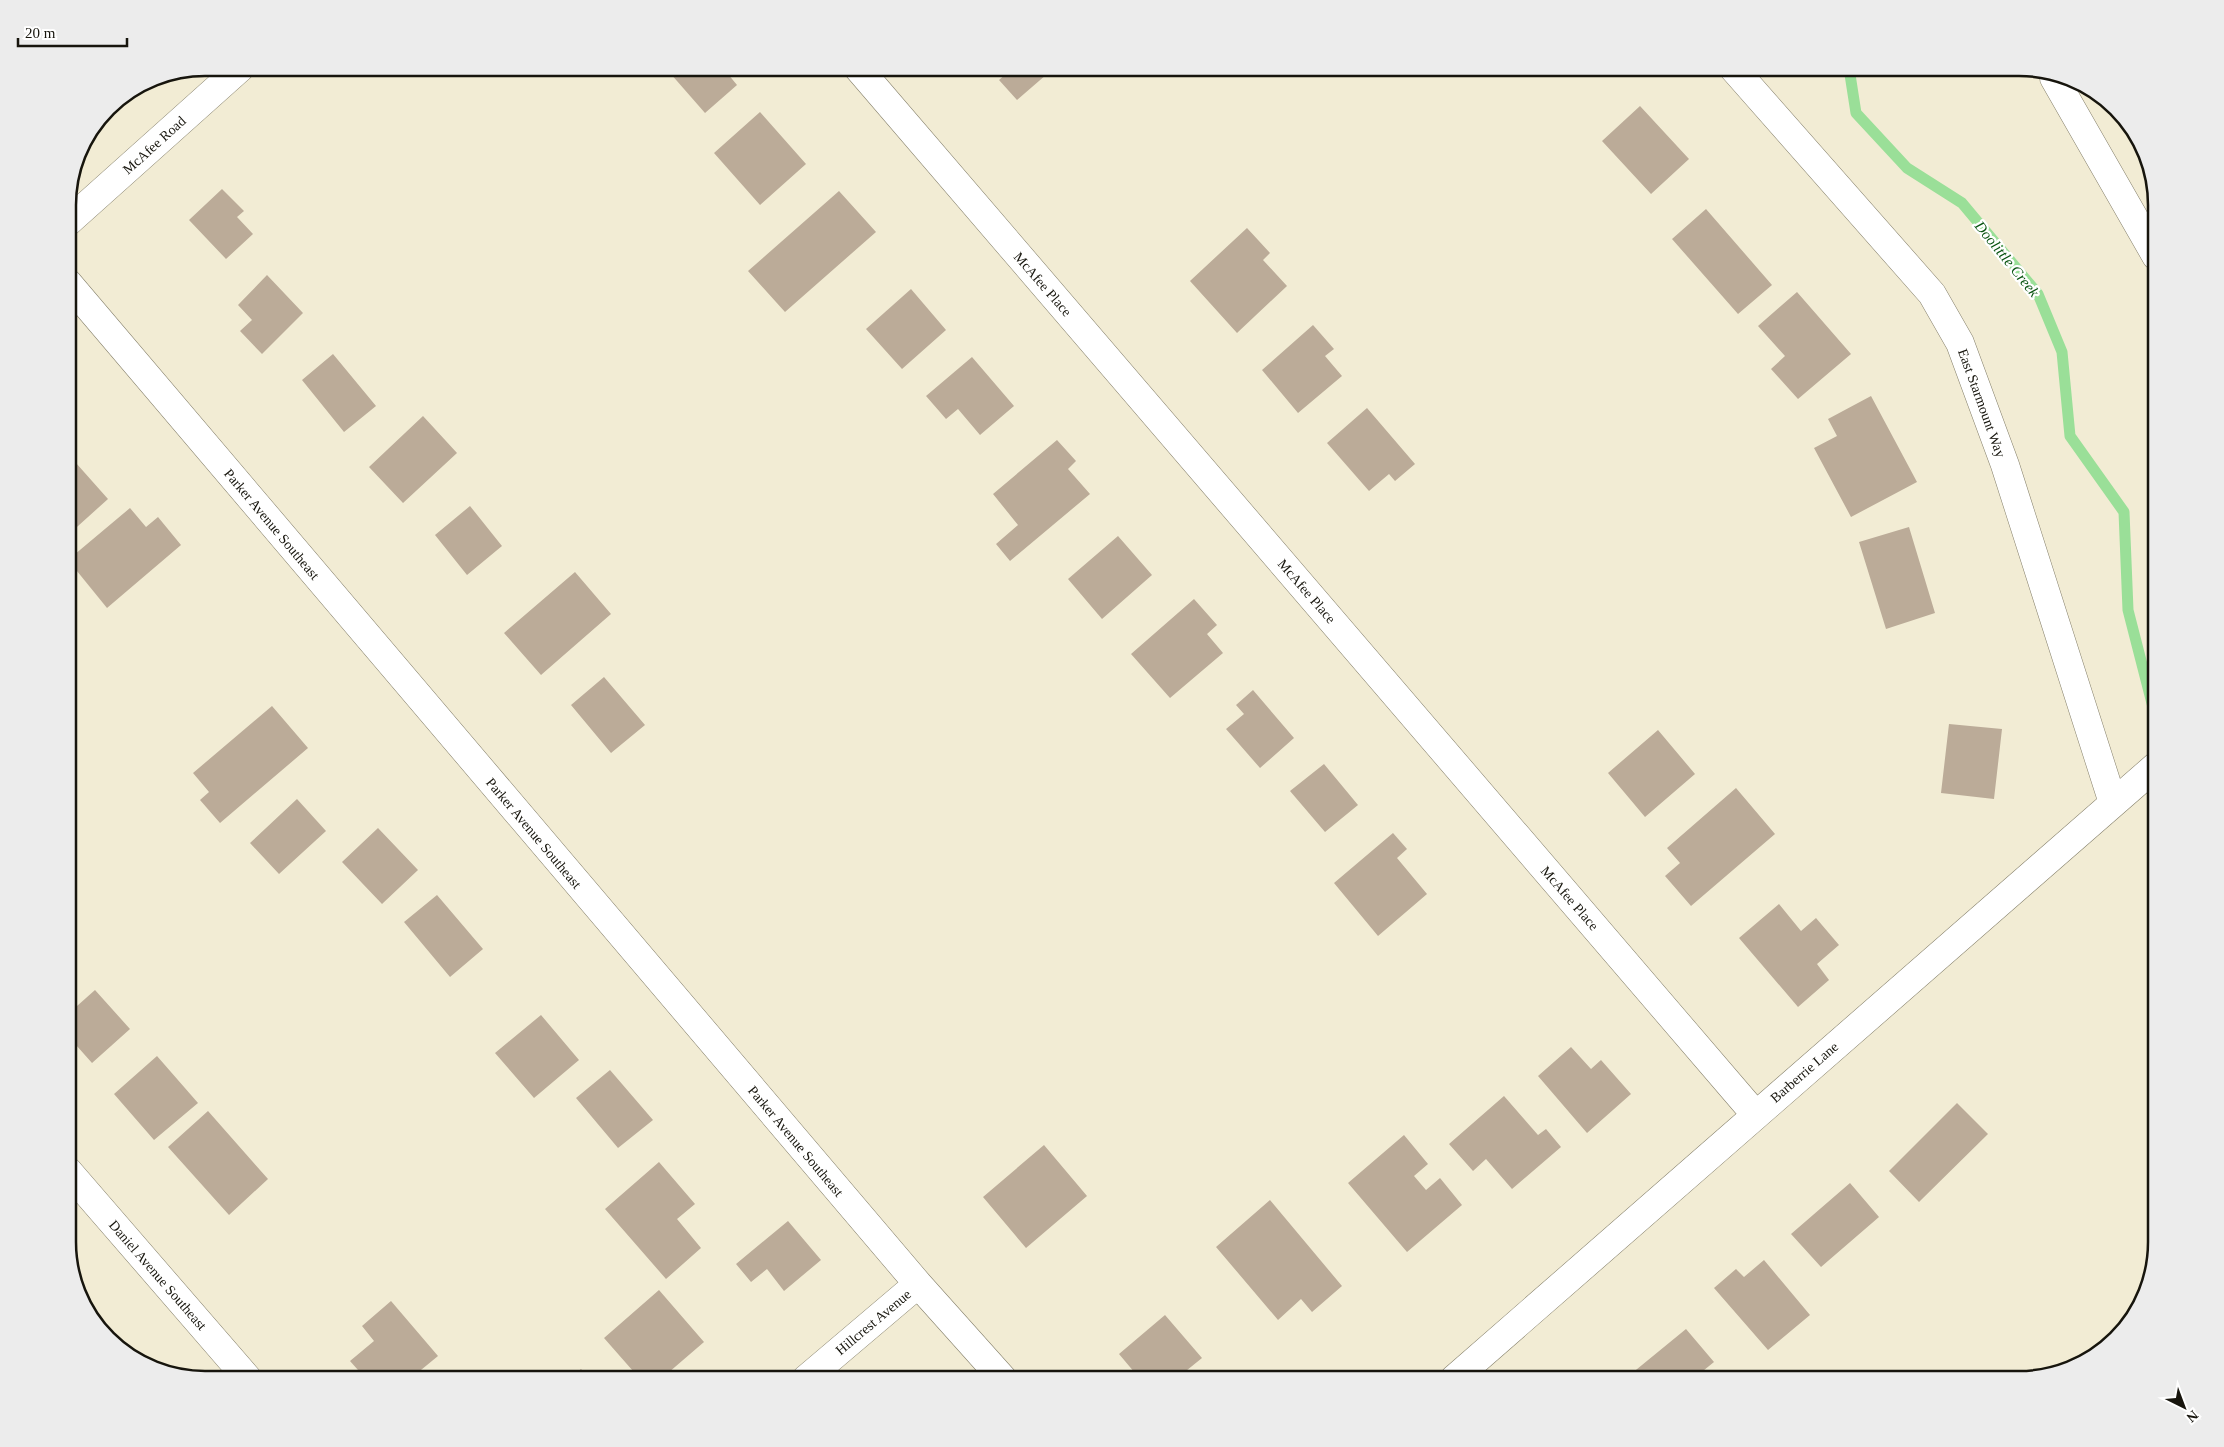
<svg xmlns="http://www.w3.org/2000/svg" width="2224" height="1447" viewBox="0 0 2224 1447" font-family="'Times New Roman',serif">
<rect width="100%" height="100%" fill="#f2ecd4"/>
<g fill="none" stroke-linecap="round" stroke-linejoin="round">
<!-- stream -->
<path stroke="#9adf98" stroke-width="11" d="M1849,68L1856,113L1907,168L1962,203L2038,294L2062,352L2070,436L2124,512L2128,610L2156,719"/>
</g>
<!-- building -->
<path fill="#bbab98" d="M676,68H723L737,85L705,113L670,73Z
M1003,68H1054L1017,100L999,80L1007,73Z
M1640,106L1689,159L1651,194L1602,141Z
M760,112L806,164L760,205L714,153Z
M222,189L244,211L237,217L253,234L226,259L189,220Z
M839,191L876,232L785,312L748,271Z
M1706,209L1772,285L1738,314L1672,239Z
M1247,228L1270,253L1263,260L1287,286L1237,333L1190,281Z
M267,275L303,313L262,354L240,331L252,320L238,305Z
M911,289L946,330L902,369L866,329Z
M1797,292L1851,354L1798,399L1771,369L1785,356L1758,326Z
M1313,325L1334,349L1325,356L1342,376L1298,413L1262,370Z
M333,354L376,406L344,432L302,380Z
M972,357L1014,406L980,435L958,409L946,419L926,396Z
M1871,396L1917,482L1851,517L1814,448L1837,436L1828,419Z
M1367,408L1415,464L1395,481L1389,474L1369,491L1327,443Z
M423,416L457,453L403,503L369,467Z
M1057,440L1076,461L1068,469L1090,494L1010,561L996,544L1018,525L993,494Z
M68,454L108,499L68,535Z
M470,506L502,546L467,575L435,535Z
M130,508L146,527L158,517L181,545L107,608L68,560Z
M1909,527L1935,613L1886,629L1859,542Z
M1118,536L1152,575L1102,619L1068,579Z
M575,572L611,614L541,675L504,633Z
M1194,599L1217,625L1207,634L1223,653L1170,698L1131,654Z
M604,677L645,725L611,753L571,705Z
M1253,690L1294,738L1260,768L1226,729L1244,714L1236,705Z
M272,706L308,748L220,823L200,800L209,792L193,773Z
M1949,724L2002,729L1994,799L1941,793Z
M1658,730L1695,774L1645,817L1608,773Z
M1324,764L1358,805L1325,832L1290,791Z
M1736,788L1775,834L1691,906L1665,876L1680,863L1667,848Z
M297,799L326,831L279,874L250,843Z
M378,828L418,870L382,904L342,862Z
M1393,833L1407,849L1397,858L1427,894L1378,936L1334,883Z
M437,895L483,949L450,977L404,922Z
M1779,904L1801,931L1816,918L1839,945L1817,964L1829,980L1798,1007L1739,938Z
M68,944L74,951L68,956Z
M95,990L130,1029L92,1063L68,1036V1014Z
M541,1015L579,1060L534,1098L495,1053Z
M1571,1047L1591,1069L1601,1060L1631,1094L1587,1133L1538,1076Z
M157,1056L198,1103L154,1140L114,1094Z
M610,1070L653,1120L618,1148L576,1098Z
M1504,1096L1538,1135L1546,1129L1561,1147L1512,1189L1486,1159L1473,1171L1449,1144Z
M1957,1103L1988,1134L1919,1202L1889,1171Z
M208,1111L268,1179L229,1215L168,1147Z
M1404,1135L1428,1164L1414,1176L1426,1190L1440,1178L1462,1205L1407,1252L1348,1183Z
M1044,1145L1087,1196L1026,1248L983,1197Z
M659,1162L695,1204L677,1219L701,1248L666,1279L605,1209Z
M1850,1183L1879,1217L1821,1267L1791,1234Z
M1270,1200L1342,1286L1312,1312L1301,1299L1278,1320L1216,1247Z
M788,1221L821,1260L784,1291L767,1269L751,1282L736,1264Z
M1764,1260L1810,1315L1768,1350L1714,1288L1736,1269L1744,1277Z
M659,1290L704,1342L661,1379H640L604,1338Z
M391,1301L438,1356L410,1379H391L387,1375L381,1379H366L350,1361L374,1341L362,1326Z
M1165,1315L1202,1358L1176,1379H1140L1119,1354Z
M1686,1329L1714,1362L1693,1379H1636L1631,1374Z
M581,1369L590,1379H569Z"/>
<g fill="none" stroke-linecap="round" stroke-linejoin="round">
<!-- minor casing -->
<g stroke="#847f6a" stroke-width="29">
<path id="minor" d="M858,68L1755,1114
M1733,68L1932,294L1960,343L2005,465L2113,803
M2054,78L2156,256
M68,283L918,1284L1003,1379
M68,1171L248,1379
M806,1379L918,1284
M1454,1379L2156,766"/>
</g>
<!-- tertiary casing -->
<g stroke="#847f6a" stroke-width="29">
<path id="tertiary" d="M68,222L240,68"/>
</g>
<!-- minor -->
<use href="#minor" stroke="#fff" stroke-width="28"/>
<!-- tertiary -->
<use href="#tertiary" stroke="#fff" stroke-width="28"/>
</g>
<g text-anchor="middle" stroke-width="4.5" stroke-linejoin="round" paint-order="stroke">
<!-- street labels -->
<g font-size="14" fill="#17150d" stroke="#fff">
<text transform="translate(154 145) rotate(-42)" y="5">McAfee Road</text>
<text transform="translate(1043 284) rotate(49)" y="5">McAfee Place</text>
<text transform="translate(1982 403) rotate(70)" y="5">East Starmount Way</text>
<text transform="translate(272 524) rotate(50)" y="5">Parker Avenue Southeast</text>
<text transform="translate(1307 591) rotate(49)" y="5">McAfee Place</text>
<text transform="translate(534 833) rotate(50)" y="5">Parker Avenue Southeast</text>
<text transform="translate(1570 898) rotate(49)" y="5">McAfee Place</text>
<text transform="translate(1804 1072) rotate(-41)" y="5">Barberrie Lane</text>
<text transform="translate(796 1141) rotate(50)" y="5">Parker Avenue Southeast</text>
<text transform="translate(158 1275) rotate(49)" y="5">Daniel Avenue Southeast</text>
<text transform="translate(873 1322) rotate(-40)" y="5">Hillcrest Avenue</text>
</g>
<!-- water labels -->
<g font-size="15" font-style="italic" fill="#085310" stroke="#fff">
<text transform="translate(2007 259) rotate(51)" y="5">Doolittle Creek</text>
</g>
</g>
<!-- crop -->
<path d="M0 0H2224V1447H0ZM205 76H2019A129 129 0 0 1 2148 205V1242A129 129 0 0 1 2019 1371H205A129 129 0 0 1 76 1242V205A129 129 0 0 1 205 76Z" fill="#ececec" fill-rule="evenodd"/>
<path fill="none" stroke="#17150d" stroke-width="2.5" d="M205 76H2019A129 129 0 0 1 2148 205V1242A129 129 0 0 1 2019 1371H205A129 129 0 0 1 76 1242V205A129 129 0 0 1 205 76Z"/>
<!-- north arrow -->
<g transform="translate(2184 1407) rotate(138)" stroke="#ffffff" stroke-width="4" paint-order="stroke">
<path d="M0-4L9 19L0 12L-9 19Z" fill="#17150d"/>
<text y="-8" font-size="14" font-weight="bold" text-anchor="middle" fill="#17150d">N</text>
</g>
<!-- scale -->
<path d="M18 38v8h109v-8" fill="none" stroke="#17150d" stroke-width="2.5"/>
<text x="25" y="38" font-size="15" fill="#17150d" stroke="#ffffff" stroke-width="4" paint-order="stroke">20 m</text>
</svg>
